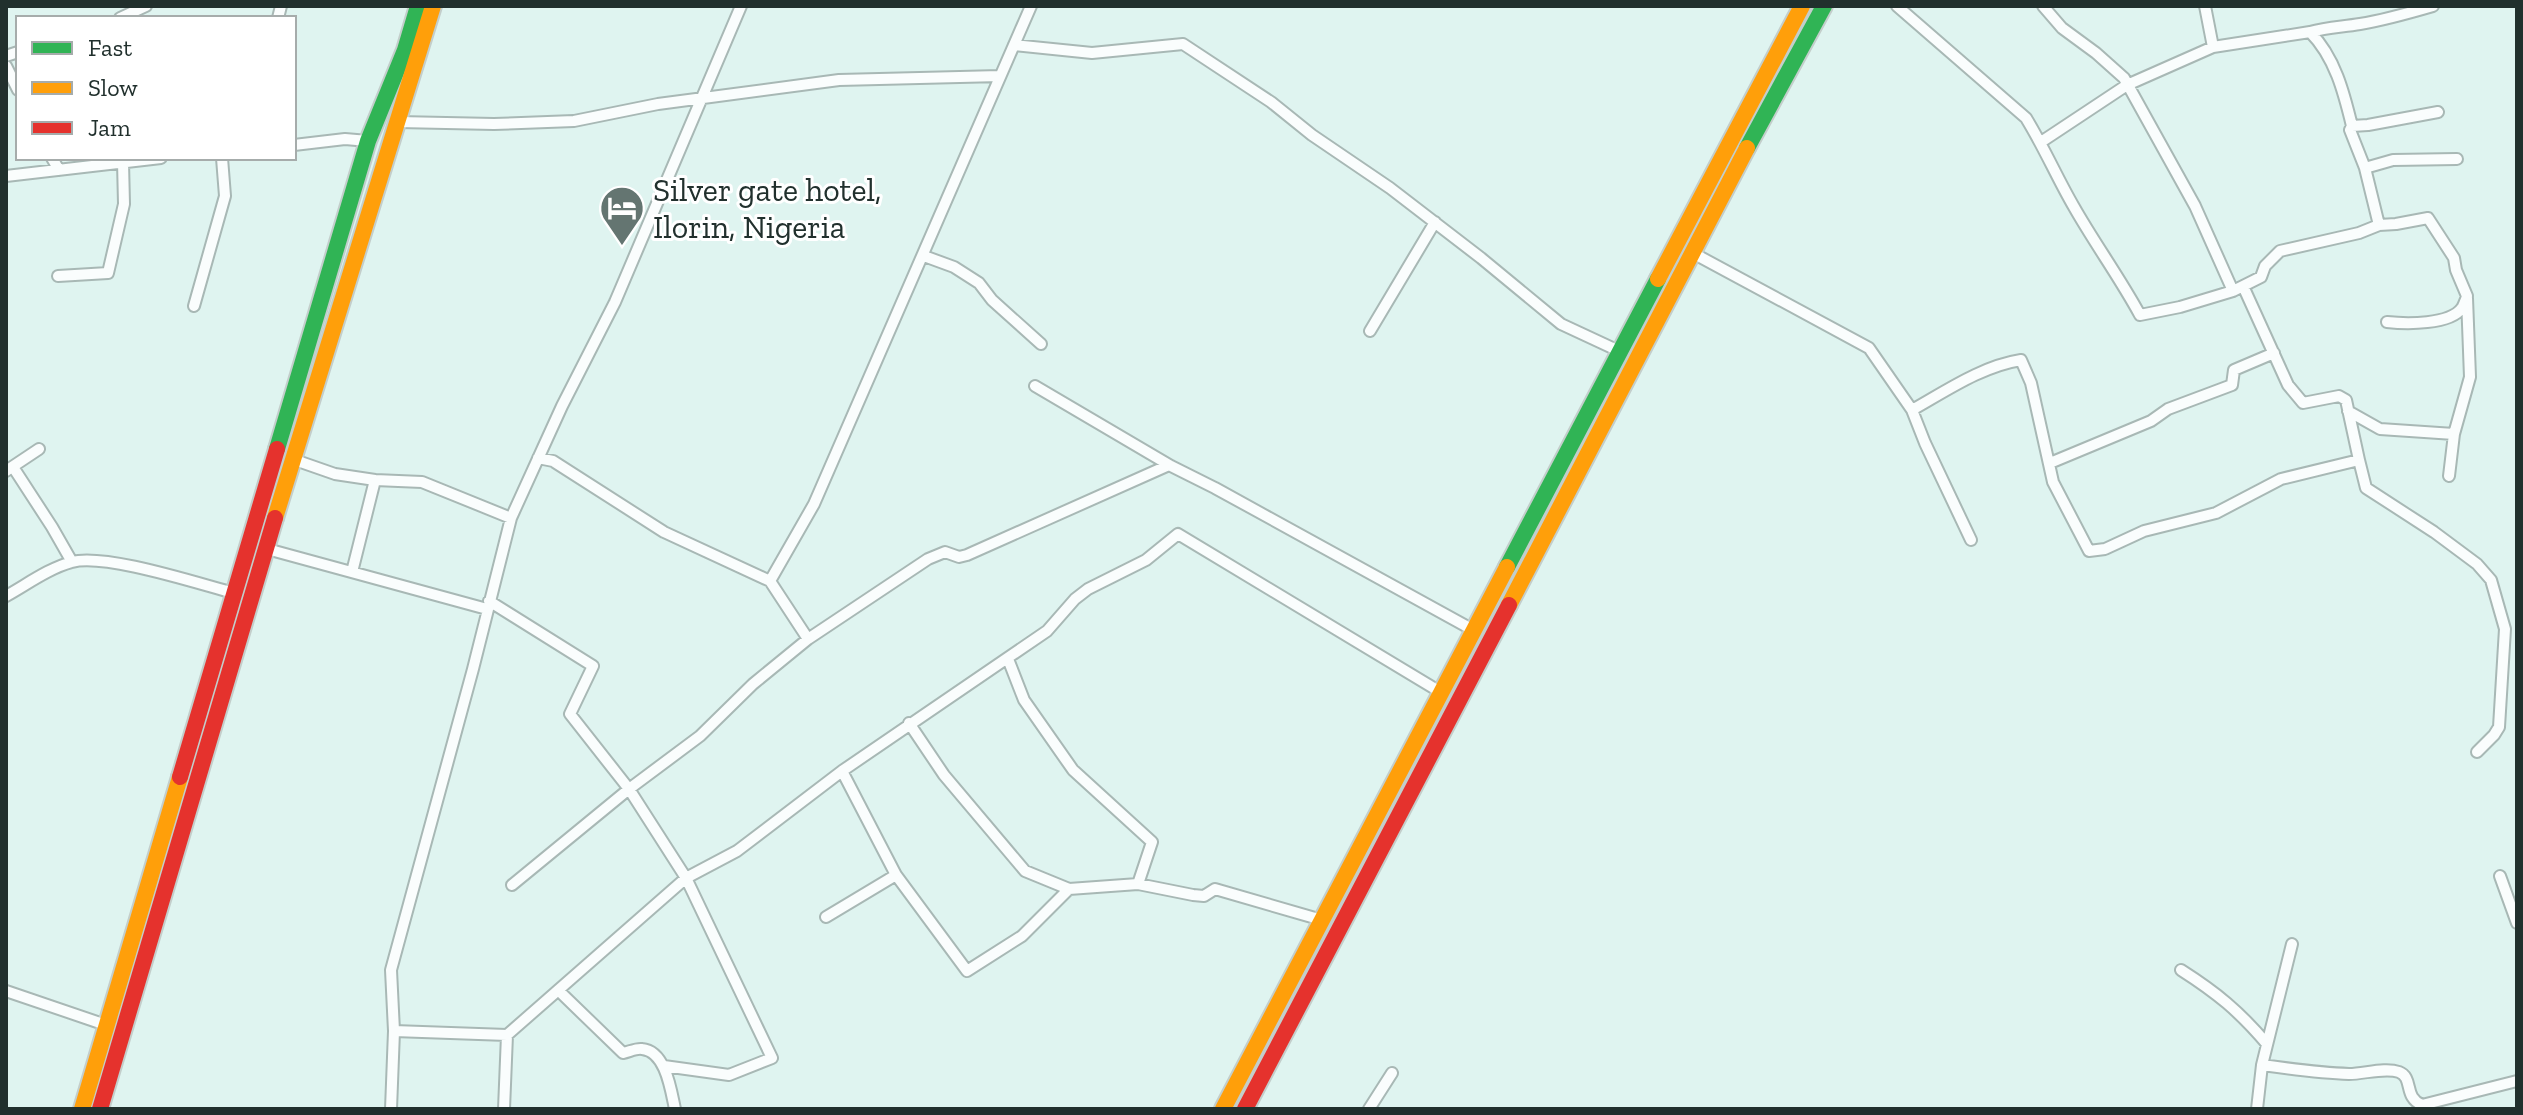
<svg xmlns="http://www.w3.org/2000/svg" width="2523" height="1115" viewBox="0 0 2523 1115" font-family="'Zilla Slab',serif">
<rect width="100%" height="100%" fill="#dff4f0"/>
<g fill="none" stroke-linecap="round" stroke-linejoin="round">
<!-- street casing -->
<g stroke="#a8b8b5" stroke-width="14">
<path id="street" d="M1897,6L2026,118C2044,147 2057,178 2074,207C2095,244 2120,278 2140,315L2180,307L2233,291
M2043,6L2062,28L2096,53L2124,78L2195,206L2233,291L2261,277L2265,266L2280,251L2359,233L2379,225
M2205,6L2213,47
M2433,6C2409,13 2385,20 2360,24C2342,27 2327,27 2310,32C2335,57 2344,93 2352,126L2368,125L2438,112
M120,18L146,6
M278,18L281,6
M1014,45L1092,53L1183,44L1271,102L1312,135L1390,188L1481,258L1561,324L1619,351
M6,56L18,52
M6,66L18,90
M398,122L494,124L574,121L658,104L839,80L1000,76
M2352,126L2350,130L2365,168L2393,160L2457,159
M2041,142L2127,85L2213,47L2310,32
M294,145L345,139L368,141
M52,158L59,170
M2365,168L2379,225L2396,224L2428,218L2454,258L2456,270L2467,296C2467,297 2463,307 2462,308C2450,325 2406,324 2387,322
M6,176L161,158
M1691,252L1869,348L1912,410C1946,391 1982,366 2021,360L2031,383L2053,482L2089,551L2105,549L2144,531L2216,513L2281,479L2359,460L2346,400L2339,396L2303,403L2288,385L2243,286
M924,256L954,267L979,283L992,300L1041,344
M58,276L108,273L124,204L123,162
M194,306L225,196L222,158
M1370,331L1435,222
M1035,386L1171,466L1215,488L1475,631
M1912,410L1925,443L1971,540
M2348,411L2380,429L2454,434
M538,458L553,461L664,532L770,581L808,639
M292,459L335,474L375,480
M2359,460L2366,488L2434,532L2477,564L2491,580L2505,629L2499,727L2494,735L2477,752
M2050,463L2151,421L2168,409L2232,385L2234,370L2274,353
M13,467L52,527L72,562
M6,471L39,449
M2449,476L2454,434L2470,377L2467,298
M267,549L487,609
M352,572L375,480L422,482L511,518
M770,581L814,504L1031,6
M6,596C26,585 49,568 72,562C105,553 199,584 234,593
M489,601L593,666L570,714L629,789L686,878L772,1058L729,1075L664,1066
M1008,659L1024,700L1073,770L1152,842L1138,884L1069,889
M842,771L896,875L967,971L1022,936L1069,889L1025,871L944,775L909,723
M2500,876L2517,923
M1138,884L1193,895L1204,896L1215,889L1322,920
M512,885L629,789L700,736L753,684L808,639L928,559L945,552L959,557L967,555L1169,465
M826,917L896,875
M2181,970C2217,993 2239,1011 2267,1044
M6,991L106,1025
M559,991L623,1053C629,1052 636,1048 642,1049C666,1051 671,1091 675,1109
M394,1031L507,1035L686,878L737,851L842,771L1047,631L1075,599L1088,589L1146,560L1178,534L1442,693
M2262,1065C2291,1069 2321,1073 2349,1074C2364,1074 2385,1067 2399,1072C2414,1078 2403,1097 2422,1105L2517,1081
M391,1109L394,1031L391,970L473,669L511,518L562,406L615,302L741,6
M504,1109L507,1035
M1369,1109L1392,1073
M2257,1109L2262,1065L2292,944"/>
</g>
<!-- fast casing -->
<g stroke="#c3cecb" stroke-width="20">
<path id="fast" d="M1747,148L1824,6
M277,449L368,141L405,50L418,6
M1507,567L1658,279"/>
</g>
<!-- slow casing -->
<g stroke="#c3cecb" stroke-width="20">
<path id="slow" d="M1658,279L1802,6
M275,518L433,6
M1509,605L1747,148
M82,1109L180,777
M1223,1109L1507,567"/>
</g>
<!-- jam casing -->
<g stroke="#c3cecb" stroke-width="20">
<path id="jam" d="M180,777L277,449
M100,1109L275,518
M1245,1109L1509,605"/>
</g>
<!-- street -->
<use href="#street" stroke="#fafdfd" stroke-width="10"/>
<!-- fast -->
<use href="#fast" stroke="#30b455" stroke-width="16"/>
<!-- slow -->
<use href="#slow" stroke="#ff9f0a" stroke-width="16"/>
<!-- jam -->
<use href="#jam" stroke="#e5322d" stroke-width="16"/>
</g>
<!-- icons -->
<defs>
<g id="hotel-pin" transform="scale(2.3)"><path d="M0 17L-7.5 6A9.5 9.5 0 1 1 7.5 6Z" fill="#647571" stroke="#fff"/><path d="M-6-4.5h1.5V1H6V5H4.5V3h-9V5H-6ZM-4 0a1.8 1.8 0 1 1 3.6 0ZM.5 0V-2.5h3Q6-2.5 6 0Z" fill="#fff"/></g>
</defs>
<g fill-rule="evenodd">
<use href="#hotel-pin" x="622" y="208"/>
</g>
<g text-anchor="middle" stroke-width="6" stroke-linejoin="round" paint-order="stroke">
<!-- poi labels -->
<g font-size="32" fill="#21302d" stroke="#fff" text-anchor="start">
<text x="653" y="201">Silver gate hotel,<tspan x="653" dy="37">Ilorin, Nigeria</tspan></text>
</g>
</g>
<!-- border -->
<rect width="2523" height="1115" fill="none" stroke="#21302d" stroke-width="16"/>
<!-- legend -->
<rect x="16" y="16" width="280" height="144" fill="#ffffff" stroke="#a6acab" stroke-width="2"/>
<rect x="32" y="42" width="40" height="12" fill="#30b455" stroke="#a6acab" stroke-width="2"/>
<text x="88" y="56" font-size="24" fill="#21302d">Fast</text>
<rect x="32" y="82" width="40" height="12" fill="#ff9f0a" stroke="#a6acab" stroke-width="2"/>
<text x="88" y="96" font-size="24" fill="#21302d">Slow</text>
<rect x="32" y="122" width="40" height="12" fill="#e5322d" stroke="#a6acab" stroke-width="2"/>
<text x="88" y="136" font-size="24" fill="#21302d">Jam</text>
</svg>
